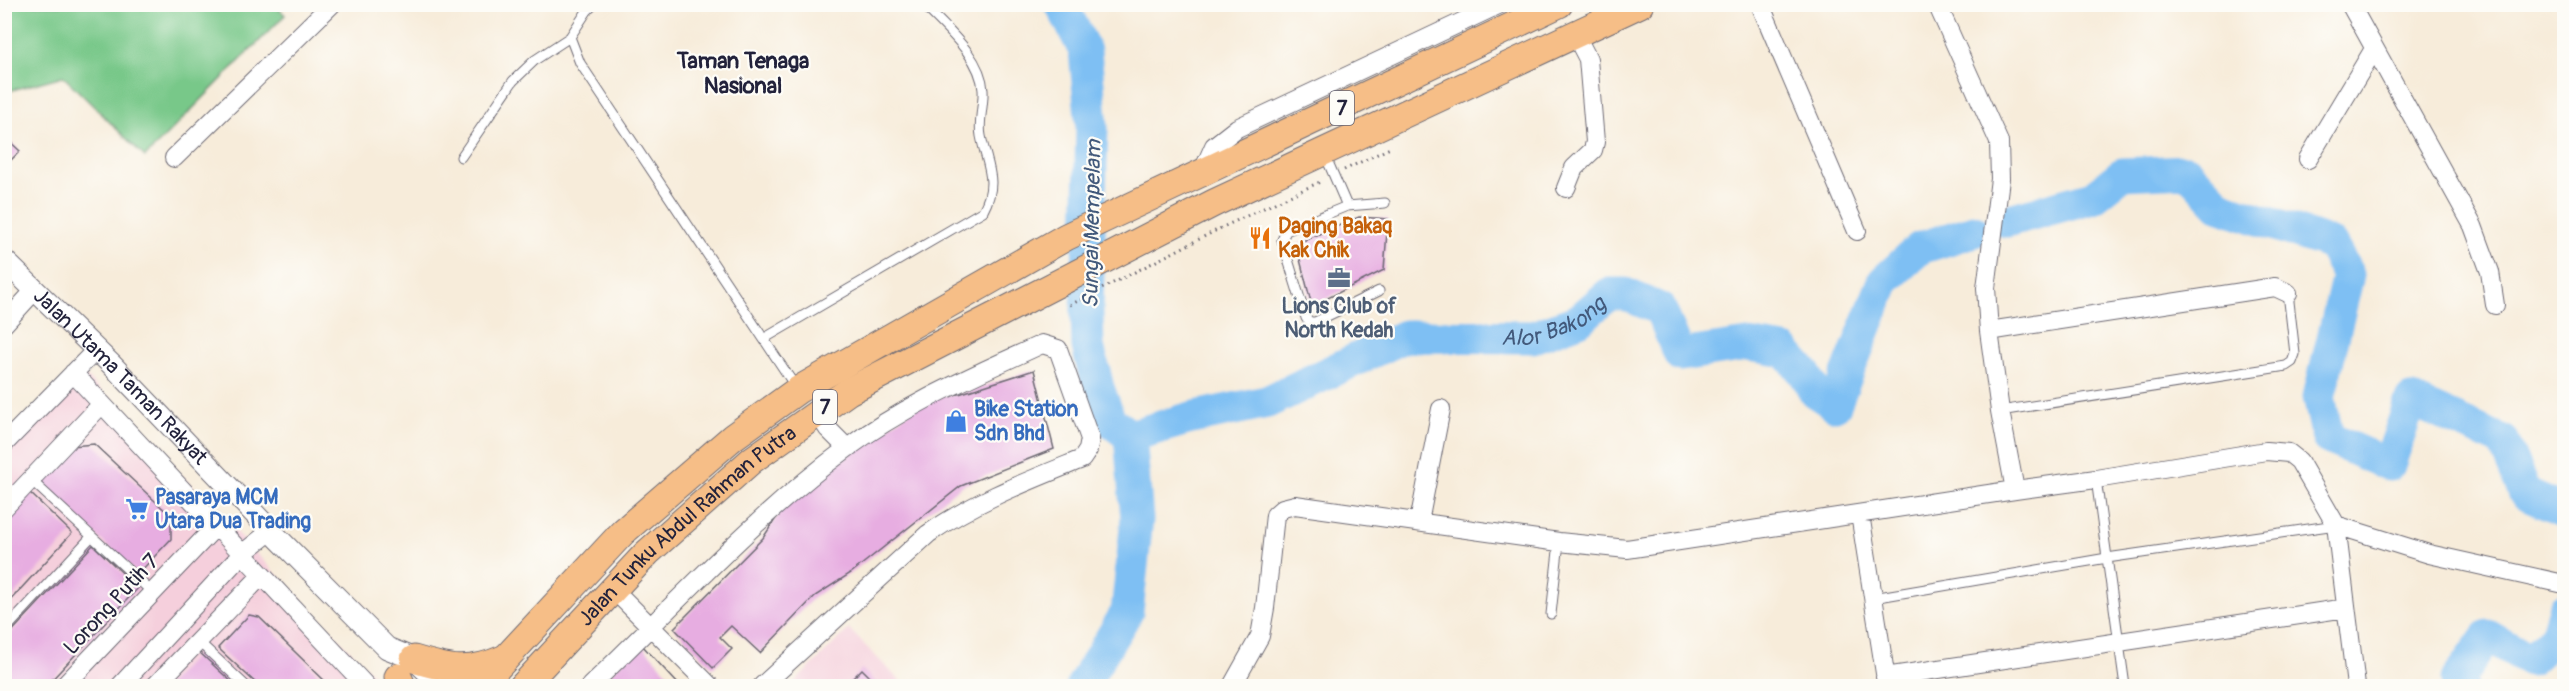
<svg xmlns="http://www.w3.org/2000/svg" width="2569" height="691" viewBox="0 0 2569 691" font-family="Pangolin,sans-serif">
<rect width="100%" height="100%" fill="#fdfcf7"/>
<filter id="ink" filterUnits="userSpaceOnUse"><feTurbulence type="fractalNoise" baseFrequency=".0167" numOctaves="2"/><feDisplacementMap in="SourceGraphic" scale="12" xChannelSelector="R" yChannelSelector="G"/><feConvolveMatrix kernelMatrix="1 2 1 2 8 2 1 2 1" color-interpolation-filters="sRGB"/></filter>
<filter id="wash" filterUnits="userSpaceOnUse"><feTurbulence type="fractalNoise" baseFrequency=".008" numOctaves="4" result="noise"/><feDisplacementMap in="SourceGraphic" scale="24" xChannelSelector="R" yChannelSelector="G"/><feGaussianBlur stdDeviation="1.35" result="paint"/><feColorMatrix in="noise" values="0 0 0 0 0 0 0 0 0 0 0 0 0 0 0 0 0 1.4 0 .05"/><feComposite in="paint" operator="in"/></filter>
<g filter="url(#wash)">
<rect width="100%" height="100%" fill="#f7ecda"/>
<!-- built -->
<path fill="#f5cfdc" d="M82,372L384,686H5L4,452Z
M849,629L905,686H791Z"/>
<!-- green -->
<path fill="#78c889" stroke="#4d7562" stroke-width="1.5" d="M275,5L285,15L145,157L63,76L5,92V5Z"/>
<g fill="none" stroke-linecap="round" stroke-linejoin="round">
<!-- river -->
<g stroke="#7ebff3" stroke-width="33">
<path d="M1061,4L1085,51L1092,127L1087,310L1088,346L1098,388L1110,421L1130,436"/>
<path d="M2006,221L2093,197L2122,174L2187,171L2220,206L2331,244L2348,275L2319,397L2328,438L2389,465L2411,400L2503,441L2525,494L2564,511"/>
<path id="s1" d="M1130,436L1191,418L1267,402L1405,336L1533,337L1579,320L1609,294H1625L1660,309L1680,355L1748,345L1785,351L1805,374L1815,392L1835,405L1884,281L1920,248L1974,231"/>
<path d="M1082,686L1127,612L1137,519L1130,436"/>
<path d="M2461,686L2457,680L2488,636L2530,660L2556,636L2564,609"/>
</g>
</g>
<g id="blocks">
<!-- building -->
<path fill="#e7ade1" d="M4,136L20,151L4,167Z
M1359,217L1388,219L1384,270L1312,306L1296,244Z
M1034,370L1054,449L961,486L851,573L815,596L760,653L731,626L720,637L732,649L713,668L674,628L763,538L790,497L929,398L959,394Z
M94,444L171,516V539L138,574L39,482L72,446Z
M28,491L72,533L4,607V516Z
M93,545L138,588L46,686H4V640Z
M249,615L259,617L330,686H259L218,648Z
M641,644L680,686H597Z
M199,652L236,686H167Z
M862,669L879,686H845Z"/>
</g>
</g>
<g filter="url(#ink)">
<use href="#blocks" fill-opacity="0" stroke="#6d6973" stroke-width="1.5"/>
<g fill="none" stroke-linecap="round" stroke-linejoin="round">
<!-- service casing -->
<g stroke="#6d6973" stroke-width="11">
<path id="service" d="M594,4L587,11L570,37L580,63L797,389
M1325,155L1347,206L1385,203
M461,157L513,81L535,60L570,37
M1347,206L1286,231L1282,240L1306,318L1310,322H1315L1379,291
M765,338L983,211C999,182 987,166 981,136C978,121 984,105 983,90C981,56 945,28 923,4
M2000,411L2286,366L2292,362L2295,354L2288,293
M2096,479L2125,686
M31,480L153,593
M1873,598L2107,558L2336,525
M1551,614L1559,542
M4,631L91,537
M198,641L246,686"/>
</g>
<!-- minor casing -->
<g stroke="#6d6973" stroke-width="20">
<path id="minor" d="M1760,4L1857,231
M2350,4L2473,226L2490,272L2495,305
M174,158L332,4
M2308,159L2374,49
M1202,173L1214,146L1237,128L1500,4
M1566,188L1574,168L1593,150L1595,142L1588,59L1575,34
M4,324L35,290
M1989,331L2275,287L2288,293
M73,373L366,686
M817,412L828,429L847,448
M4,444L97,349
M2015,490L2096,479L2266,451L2289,453L2299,461L2336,525L2356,686
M4,508L101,405
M1860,514L1887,686
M1419,522L1441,409
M2336,525L2429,554L2564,584
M612,588L710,686
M1885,677L2346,608
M64,686L216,526
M120,686L242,554L271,531
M155,686L262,575
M590,686C674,606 753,518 846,449C906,404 975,375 1042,344L1058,349L1090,439L1088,450L1082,459C1028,481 975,501 928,534L762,686
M1232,686L1260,636L1265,608L1275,515L1283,508L1295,505L1559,542L1627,549L2015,490L2000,411L1989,331L1986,288L2000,179L1999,142L1937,4"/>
</g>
<!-- tertiary casing -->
<g stroke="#6d6973" stroke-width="23">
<g id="tertiary">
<path id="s2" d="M4,260L111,364L271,531L387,648L414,659L442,686"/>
</g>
</g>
<!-- primary casing -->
<g stroke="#6d6973" stroke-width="29">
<g id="primary">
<path d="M414,659C450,670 468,674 503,659"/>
<path d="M398,677L402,686"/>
<path d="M480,686L623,532L733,437L798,390L1066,237L1559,4"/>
<path id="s3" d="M523,686L647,553L752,460L849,391L1214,203L1640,4"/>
</g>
</g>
<!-- path -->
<path stroke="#6d6973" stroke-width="3" stroke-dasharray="1.5 4.5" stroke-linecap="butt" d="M1344,170L1390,148
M1070,305L1225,226L1322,181"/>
<!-- service -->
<use href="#service" stroke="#fff" stroke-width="9"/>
<!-- minor -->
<use href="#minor" stroke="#fff" stroke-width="18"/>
<!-- tertiary -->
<use href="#tertiary" stroke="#fff" stroke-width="21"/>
<!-- primary -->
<use href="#primary" stroke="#f6be87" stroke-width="27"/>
</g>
</g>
<!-- icons -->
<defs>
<g id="restaurant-bare" transform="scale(1.8)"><path d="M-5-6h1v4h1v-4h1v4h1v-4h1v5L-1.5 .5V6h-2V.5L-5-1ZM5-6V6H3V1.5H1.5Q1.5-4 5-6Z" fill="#e8710a" stroke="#fdfcf7" stroke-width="2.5" paint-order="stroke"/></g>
<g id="office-bare" transform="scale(1.8)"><path d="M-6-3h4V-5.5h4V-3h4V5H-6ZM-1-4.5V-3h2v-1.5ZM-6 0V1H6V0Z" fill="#5c6f8a" stroke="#fdfcf7" stroke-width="2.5" paint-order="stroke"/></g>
<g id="shop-bare" transform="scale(1.8)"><path d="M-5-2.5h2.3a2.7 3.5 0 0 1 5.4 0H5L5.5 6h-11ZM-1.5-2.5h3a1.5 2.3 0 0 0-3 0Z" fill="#3f7fe0" stroke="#fdfcf7" stroke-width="2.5" paint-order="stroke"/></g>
<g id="supermarket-bare" transform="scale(1.8)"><path d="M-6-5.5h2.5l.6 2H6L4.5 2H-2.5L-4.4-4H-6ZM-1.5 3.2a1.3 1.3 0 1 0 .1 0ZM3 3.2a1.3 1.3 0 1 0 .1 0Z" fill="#3f7fe0" stroke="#fdfcf7" stroke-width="2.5" paint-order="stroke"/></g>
</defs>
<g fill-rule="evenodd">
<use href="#restaurant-bare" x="1260" y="238"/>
<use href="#office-bare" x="1339" y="278"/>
<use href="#shop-bare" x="956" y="421"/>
<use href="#supermarket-bare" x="137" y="509"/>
</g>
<g text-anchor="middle" stroke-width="4.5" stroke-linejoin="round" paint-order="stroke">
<!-- shield labels -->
<g fill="#fdfcf7" stroke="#646373" stroke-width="1.5">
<rect x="1330" y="91" width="24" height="34" rx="4.5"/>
<rect x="813" y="390" width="24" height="34" rx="4.5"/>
</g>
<g font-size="20" font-weight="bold" fill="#22223b">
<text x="1342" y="115">7</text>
<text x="825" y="414">7</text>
</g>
<!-- food labels -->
<g font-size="21" font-weight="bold" fill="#c56008" stroke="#fdfcf7" text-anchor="start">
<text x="1278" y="233">Daging Bakaq<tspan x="1278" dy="24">Kak Chik</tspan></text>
</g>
<!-- service labels -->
<g font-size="21" font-weight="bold" fill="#4e5e75" stroke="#fdfcf7">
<text x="1339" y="313">Lions Club of<tspan x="1339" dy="24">North Kedah</tspan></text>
</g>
<!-- street labels -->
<g font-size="21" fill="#22223b" stroke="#fdfcf7">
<text dy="7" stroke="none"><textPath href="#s2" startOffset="165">Jalan Utama Taman Rakyat</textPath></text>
<text dy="7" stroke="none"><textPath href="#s3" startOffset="230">Jalan Tunku Abdul Rahman Putra</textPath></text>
<text transform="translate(111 604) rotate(-47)" y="7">Lorong Putih 7</text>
</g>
<!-- shop labels -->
<g font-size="21" font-weight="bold" fill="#366cbe" stroke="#fdfcf7" text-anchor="start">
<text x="974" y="416">Bike Station<tspan x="974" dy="24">Sdn Bhd</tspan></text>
<text x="155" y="504">Pasaraya MCM<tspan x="155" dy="24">Utara Dua Trading</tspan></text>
</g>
<!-- neighbourhood labels -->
<g font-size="22" font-weight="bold" fill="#22223b" stroke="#fdfcf7">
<text x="743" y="68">Taman Tenaga<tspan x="743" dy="25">Nasional</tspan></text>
</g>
<!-- water labels -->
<g font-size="22" font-style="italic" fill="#42597b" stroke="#fdfcf7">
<text transform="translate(1091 224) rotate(-89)" y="8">Sungai Mempelam</text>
<text dy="8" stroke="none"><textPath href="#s1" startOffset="446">Alor Bakong</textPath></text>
</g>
</g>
<!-- margin -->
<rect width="2569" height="691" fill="none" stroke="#fdfcf7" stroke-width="24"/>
</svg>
